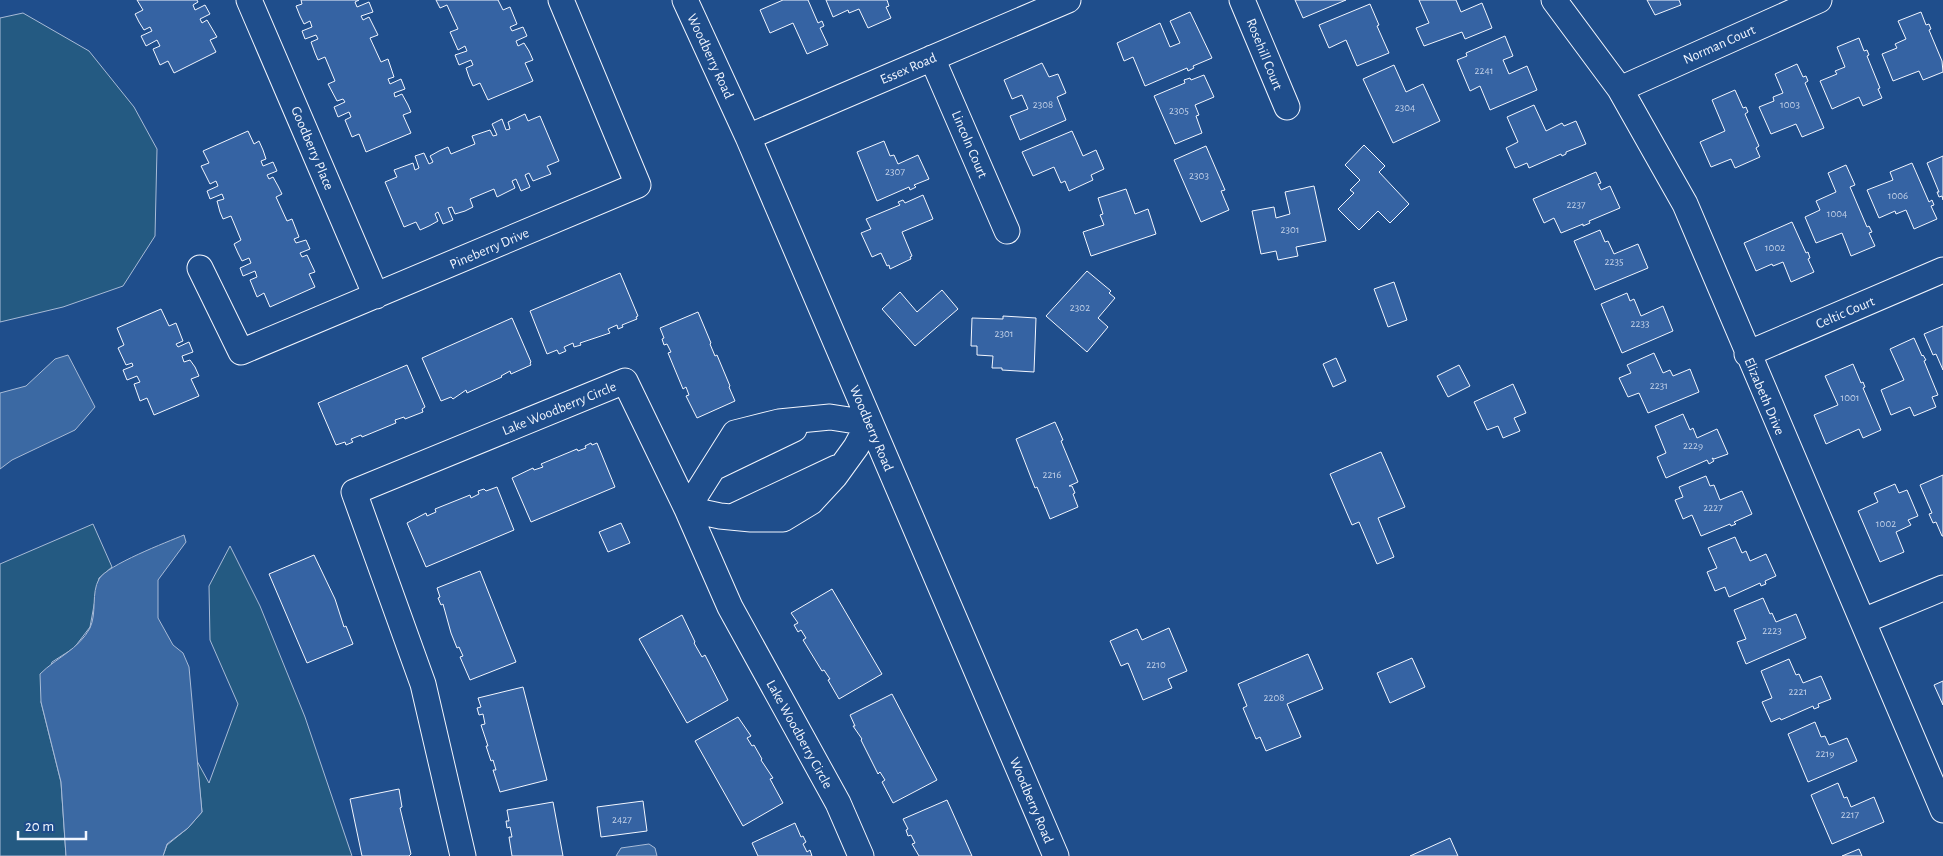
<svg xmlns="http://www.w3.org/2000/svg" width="1943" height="856" viewBox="0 0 1943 856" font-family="'Alegreya Sans',sans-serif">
<rect width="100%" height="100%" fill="#1f4e8c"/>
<!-- green -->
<path fill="#245a82" stroke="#a8bbd7" d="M23,13L89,51L134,107L157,149L155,236L123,286L63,307L0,322V18Z
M93,524L112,567L99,578L90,627L74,648L52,662L41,702L61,782L66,856H0V564Z
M230,546L260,606L305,717L352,856H163L167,845L188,828L202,812L197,761L209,783L238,704L210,640L209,586Z"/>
<!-- water -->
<path fill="#3b69a3" stroke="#a8bbd7" d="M68,355L95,407L75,430L12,460L0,469V393L26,386L55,359Z
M184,535L186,542L158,580V618L173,645L183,653L189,667L202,812L188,828L167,844L163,856H66L61,782L41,702L40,674C56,658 79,649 90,628C97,613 91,593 99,579C107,565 167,542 184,535Z
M649,844L655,848L657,856H616L621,848Z"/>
<!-- building -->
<path fill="#3563a3" stroke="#f2f6ff" d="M137,0H197L198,2L193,5L195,10L205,5L210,14L200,19L202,23L207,20L217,37L210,40L216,52L174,73L168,61L160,65L153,49L160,46L157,40L146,46L141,36L152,31L150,27L144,30L139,22L135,14L143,10Z
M301,0H359L355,2L357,7L369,2L373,12L361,16L363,20L369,17L378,35L370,38L381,62L388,59L394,77L388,79L390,84L401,79L405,89L394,93L395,97L402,94L408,105L411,112L403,115L411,133L366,152L359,134L352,137L345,120L351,117L349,112L338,117L334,107L345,102L343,99L337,101L328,84L335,81L325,57L318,60L315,53L311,42L318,39L316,35L305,39L302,31L312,27L310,21L304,24L300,16L296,6L302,4Z
M436,0H498L503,10L510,7L517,24L510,27L512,31L523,27L527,36L516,41L518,46L524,43L529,51L533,60L525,63L533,81L488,100L480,83L473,86L469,77L466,68L473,65L471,60L459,65L455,55L467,51L465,46L458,50L450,32L458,29L447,5L440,8Z
M783,0H808L818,23L822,21L824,26L820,28L828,45L807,54L793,23L770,33L760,10Z
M826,0H887L889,6L886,7L891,18L868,28L859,9L849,13L848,10L833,17Z
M1295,0H1346L1303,18Z
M1419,0H1456L1461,12L1482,3L1492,28L1465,39L1462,32L1424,46L1416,28L1429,23Z
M1647,0H1679L1681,5L1655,15Z
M1370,4L1379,25L1377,26L1389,53L1357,66L1346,40L1329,48L1319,25Z
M1190,12L1212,58L1193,66L1194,68L1188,71L1187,68L1145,86L1133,57L1124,61L1117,43L1160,23L1170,47L1180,43L1170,21Z
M1921,12L1926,25L1929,24L1931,29L1929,30L1942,61L1943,72L1923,80L1919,71L1893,81L1882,54L1897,48L1895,44L1906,39L1898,21Z
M1505,36L1513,56L1503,60L1509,74L1527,66L1537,90L1490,110L1480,86L1470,91L1457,60L1467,56L1466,53Z
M1859,38L1864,51L1867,50L1869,55L1867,56L1880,88L1878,89L1882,98L1863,106L1859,97L1832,109L1820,81L1837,74L1835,71L1845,67L1837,47Z
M1042,63L1049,77L1058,74L1066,93L1057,97L1066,120L1020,140L1010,116L1028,109L1022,95L1012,99L1004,80Z
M1797,64L1803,77L1806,76L1808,81L1805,83L1824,128L1802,137L1796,124L1771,134L1759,107L1774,101L1773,97L1783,93L1775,74Z
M1394,65L1406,92L1423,84L1440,121L1393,143L1363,79Z
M1204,75L1214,97L1195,105L1199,115L1196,116L1202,133L1175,144L1154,96L1185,83L1184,80L1190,78L1191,80Z
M1735,90L1743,108L1746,107L1748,112L1745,114L1759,146L1756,148L1760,157L1735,168L1731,159L1711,167L1700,142L1725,131L1712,100Z
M1534,105L1546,131L1562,123L1564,126L1576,121L1586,144L1566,152V154L1562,156L1561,154L1529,168L1527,163L1515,168L1506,148L1518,142L1507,117Z
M525,114L528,121L540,116L559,161L547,166L551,174L533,181L529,173L525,175L530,187L521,191L516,179L512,181L515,188L497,197L494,189L470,199L473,207L465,211L455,214L452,207L448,208L453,220L443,224L438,212L435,214L438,221L429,226L420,230L416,222L404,227L385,182L397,177L394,170L413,163L415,170L419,168L415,156L424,153L429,164L433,162L430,156L439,151L448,147L451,154L475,144L472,136L490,130L493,136L497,135L492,124L502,119L506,130L510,129L508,122Z
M248,131L254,144L259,141L263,150L266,159L261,161L263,166L273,162L277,171L267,175L269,179L273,177L278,186L282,194L276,197L287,221L292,219L299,237L294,239L296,243L306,240L310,249L300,253L302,257L307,255L315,272L309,274L315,287L270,307L264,293L257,297L250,280L257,277L255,271L243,276L240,268L251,263L249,258L242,261L238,253L234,244L241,240L231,216L223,219L220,212L217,201L224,199L222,194L210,199L207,191L218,186L216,181L210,184L201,166L209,163L203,151Z
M1072,131L1083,156L1096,150L1104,169L1091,175L1093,180L1069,191L1065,181L1061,183L1054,167L1033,176L1022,152Z
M884,141L890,156L894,155L898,164L918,155L929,179L914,185L916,187L910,190L909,187L877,201L857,152Z
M1364,145L1385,166L1379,172L1409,204L1390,223L1378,211L1359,230L1338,209L1354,193L1350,190L1360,180L1345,165Z
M1206,146L1225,190L1221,191L1229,210L1201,222L1174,160Z
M1943,156V200L1942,196L1939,197L1937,192H1939L1927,163Z
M1912,163L1929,202L1932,200L1934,205L1931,206L1937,219L1914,229L1906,210L1896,214L1895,211L1879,218L1867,190L1893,180L1890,172Z
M1846,165L1855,185L1850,187L1867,227L1869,226L1872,232L1869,233L1875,246L1851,256L1842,233L1816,243L1805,217L1820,210L1816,201L1836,192L1828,173Z
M1596,172L1601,183L1598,184L1601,190L1610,186L1620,208L1589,221L1590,223L1583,226V224L1561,233L1554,218L1544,223L1533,199Z
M1314,186L1326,241L1296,247L1298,256L1278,260L1276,251L1261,254L1252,211L1274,207L1276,218L1290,214L1285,192Z
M1126,189L1135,214L1148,209L1156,234L1091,256L1083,232L1104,225L1100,215L1103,214L1098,198Z
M923,195L933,219L902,232L912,256L910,257L911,259L890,269L889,265L887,266L881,253L872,257L861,233L871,229L866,219L900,205L898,202L903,200L905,203Z
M1792,222L1806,253L1808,252L1810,258L1808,259L1814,272L1791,282L1783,262L1773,266L1772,264L1756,271L1744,243Z
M1600,230L1605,242L1608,241L1614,254L1638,244L1648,268L1595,290L1574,241Z
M1087,271L1111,291L1109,293L1115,298L1098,318L1108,327L1087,352L1046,316Z
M620,273L638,316L636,317L637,319L622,325L623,327L618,329L617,325L608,329L610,333L580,343L581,345L574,347L573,343L564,347L566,351L559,354L557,350L547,354L530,311Z
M1394,282L1407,320L1388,327L1374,289Z
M942,290L958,309L915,346L882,309L900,292L917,312Z
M1627,293L1630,301L1634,299L1641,316L1663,306L1673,331L1622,353L1601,304Z
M161,309L169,326L176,323L183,341L176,344L178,347L189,342L193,352L182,356L184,362L190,360L195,367L199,376L191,379L199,396L154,415L147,398L140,401L134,384L140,382L137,376L127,380L123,370L133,366L132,363L126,365L118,348L124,345L117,328Z
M698,312L711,343L710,344L715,356L717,355L730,386L729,387L735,401L697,418L686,396L689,395L686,387L683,389L668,353L671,352L667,344L664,345L662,339L664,338L660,328Z
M1003,316L1036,318L1034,372L1002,370V368H992L993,356L977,355V346H971L972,318L1003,319Z
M512,318L531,362L530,363L531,365L511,374L510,371L501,376L502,377L467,393L466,390L453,399L451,397L441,401L422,358Z
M1943,326V370L1936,354L1933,355L1924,334Z
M1914,338L1922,356L1923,355L1926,360L1924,361L1938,395L1932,397L1936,407L1914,416L1910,407L1891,415L1881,390L1904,380L1890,349Z
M1654,353L1663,373L1670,370L1673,376L1690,369L1699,392L1648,413L1639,393L1628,397L1619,378L1631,373L1627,365Z
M1336,358L1346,381L1333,387L1323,364Z
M1853,364L1861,383L1863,382L1865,387L1863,388L1881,430L1863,438L1859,429L1826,444L1814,415L1838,405L1825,376Z
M407,365L425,407L422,409L423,412L405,419L404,417L395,420L396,423L362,437L361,435L351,439L353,442L346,445L345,442L336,445L318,403Z
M1459,365L1470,386L1448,397L1437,376Z
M1513,384L1526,413L1514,418L1520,431L1503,438L1498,426L1487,430L1474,402Z
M1683,414L1690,430L1693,428L1697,438L1717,429L1728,454L1714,459L1712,458L1714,461L1709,464L1707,460L1666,478L1657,457L1666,453L1655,426Z
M1055,422L1063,440L1061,441L1078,482L1069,486H1072L1075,493L1073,494L1078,507L1050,519L1037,487L1035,488L1016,439Z
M591,443L592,445L597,443L615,487L531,522L512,478L533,468L534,470L543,467L541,464L577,449L578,451L586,448L585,446Z
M1381,452L1405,507L1378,518L1394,557L1377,564L1359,522L1352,525L1330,474Z
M1943,475V536H1942L1936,522L1933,523L1929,514L1932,513L1920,485Z
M1706,476L1710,486L1714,485L1720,500L1742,491L1752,514L1734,522L1736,524L1731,526L1730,524L1701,536L1692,515L1683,519L1675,500L1683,497L1679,487Z
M1895,484L1899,493L1907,490L1918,516L1908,520L1911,525L1896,532L1904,552L1880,562L1858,511L1878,502L1874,493Z
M497,487L514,530L426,567L407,523L426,513L427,516L436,512L435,509L470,495L471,498L479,494L478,491L484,489L486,491Z
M621,523L630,543L608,552L599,532Z
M1735,537L1742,553L1746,551L1750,561L1766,554L1776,576L1765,581L1766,584L1761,586L1760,583L1729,597L1725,587L1715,591L1707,572L1717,568L1708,548Z
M314,555L335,599L344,627L346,626L353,644L307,663L269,574Z
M480,571L516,662L470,680L460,657L463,656L459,647L457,648L451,633L443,604L441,605L438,598L440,597L437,588Z
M832,589L882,674L839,699L828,680L830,679L824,670L822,671L803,640L806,638L801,630L798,632L794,625L798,623L791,613Z
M1763,598L1770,614L1772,613L1776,622L1796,614L1806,638L1746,664L1737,642L1746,639L1734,610Z
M682,615L695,642L694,643L702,657L705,655L728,700L687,723L639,639Z
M1169,628L1187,671L1168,679L1172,688L1143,700L1128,663L1121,666L1110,641L1137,629L1142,640Z
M1308,654L1323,689L1287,704L1301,737L1266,751L1260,737L1256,739L1243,708L1247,706L1238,684Z
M1412,658L1425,687L1390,703L1377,673Z
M1789,659L1796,675L1799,674L1803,683L1821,676L1831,699L1818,704L1819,707L1814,709L1813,706L1781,720L1780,718L1771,722L1762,702L1772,698L1761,671Z
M1943,681V705L1934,685Z
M523,687L547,780L500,792L493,770H496L493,760L491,761L486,746H488L481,725L485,724L483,714L479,715L477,708L481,707L478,698Z
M892,694L937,780L893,803L882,782L885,780L880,772L878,774L861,740L862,739L853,726H855L850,715Z
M738,717L751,736L747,738L752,746L754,745L762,759L761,760L773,778L770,779L783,803L743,826L695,741Z
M1815,722L1821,737L1825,736L1829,745L1847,738L1857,761L1808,782L1788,734Z
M1838,783L1844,798L1847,797L1851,807L1874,797L1884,822L1832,844L1811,795Z
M399,789L402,807L400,808L411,854L409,856H362L350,799Z
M947,800L972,856H919L912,844L915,843L911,835L908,836L906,830L908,829L903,819Z
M643,801L647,831L601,837L597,807Z
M553,802L563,856H512L509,837H512L510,827L507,828L506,821H509L507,810Z
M795,823L801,837L803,836L806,842L803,844L807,852L810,850L812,856H758L752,843Z
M1450,838L1458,856H1410Z
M1859,849L1862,856H1842Z"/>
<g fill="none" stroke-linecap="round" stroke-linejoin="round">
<!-- minor casing -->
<g stroke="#f2f6ff" stroke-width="27">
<path id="minor" d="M249,0L376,296
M685,0L748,137L1056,856
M1242,0L1287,107
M1554,0L1620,89L1685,204L1943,810
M932,58L1007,231
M1620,89L1819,0
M748,137L1068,0
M200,268L241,352L638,185L561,0
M1747,354L1943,270
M830,417L869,423L856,447L835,476L811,502L783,519H751L720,516L687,509L735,433L779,422Z
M713,468L794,429
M734,516L836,468
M1863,621L1943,588
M463,856L423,684L354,492L625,381L687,509L730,607L838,803L861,856"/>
</g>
<!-- minor -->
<use href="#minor" stroke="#1f4e8c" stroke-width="25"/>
</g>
<g text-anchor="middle" stroke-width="4" stroke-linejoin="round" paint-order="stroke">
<!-- number labels -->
<g font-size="11" fill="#c3d1e8">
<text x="1484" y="74">2241</text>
<text x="1043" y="108">2308</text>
<text x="1790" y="108">1003</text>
<text x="1405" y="111">2304</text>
<text x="1179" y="114">2305</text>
<text x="895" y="175">2307</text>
<text x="1199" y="179">2303</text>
<text x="1898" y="199">1006</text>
<text x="1576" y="208">2237</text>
<text x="1837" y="217">1004</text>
<text x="1290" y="233">2301</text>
<text x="1775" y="251">1002</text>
<text x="1614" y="265">2235</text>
<text x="1080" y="311">2302</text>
<text x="1640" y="327">2233</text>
<text x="1004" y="337">2301</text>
<text x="1659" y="389">2231</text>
<text x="1850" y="401">1001</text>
<text x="1693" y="449">2229</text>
<text x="1052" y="478">2216</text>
<text x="1713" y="511">2227</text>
<text x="1886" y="527">1002</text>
<text x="1772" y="634">2223</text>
<text x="1156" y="668">2210</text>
<text x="1798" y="695">2221</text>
<text x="1274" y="701">2208</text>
<text x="1825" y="757">2219</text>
<text x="1850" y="818">2217</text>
<text x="622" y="823">2427</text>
</g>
<!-- street labels -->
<g font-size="14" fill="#f2f6ff" stroke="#1f4e8c">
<text transform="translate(1719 44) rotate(-24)" y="5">Norman Court</text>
<text transform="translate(1265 54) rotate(68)" y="5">Rosehill Court</text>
<text transform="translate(711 56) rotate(65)" y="5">Woodberry Road</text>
<text transform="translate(908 68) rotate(-23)" y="5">Essex Road</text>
<text transform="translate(970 144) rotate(67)" y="5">Lincoln Court</text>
<text transform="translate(313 148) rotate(67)" y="5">Goodberry Place</text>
<text transform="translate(489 248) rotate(-23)" y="5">Pineberry Drive</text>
<text transform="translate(1845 312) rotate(-23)" y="5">Celtic Court</text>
<text transform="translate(1765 396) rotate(67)" y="5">Elizabeth Drive</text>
<text transform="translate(559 408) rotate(-22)" y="5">Lake Woodberry Circle</text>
<text transform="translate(872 428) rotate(67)" y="5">Woodberry Road</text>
<text transform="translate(800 734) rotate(61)" y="5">Lake Woodberry Circle</text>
<text transform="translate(1032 800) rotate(67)" y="5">Woodberry Road</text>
</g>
</g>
<!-- scale -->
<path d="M18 831v8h68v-8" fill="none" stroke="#f2f6ff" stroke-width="2.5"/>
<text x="25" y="831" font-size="15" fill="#f2f6ff" stroke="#1f4e8c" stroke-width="4" paint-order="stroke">20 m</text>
</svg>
